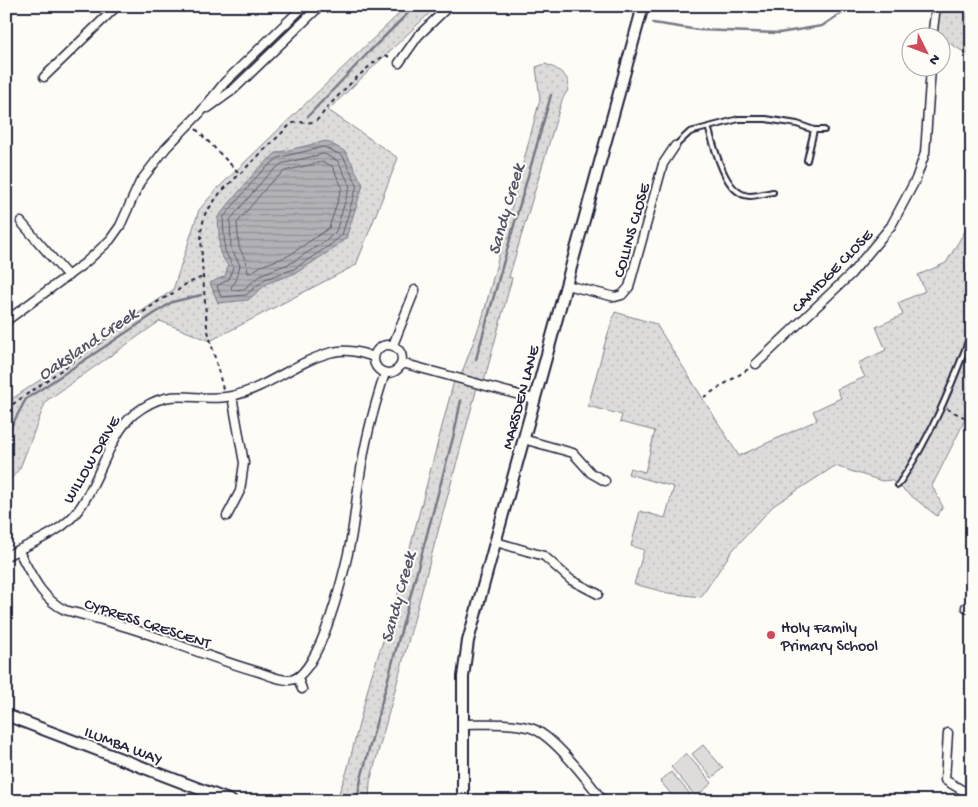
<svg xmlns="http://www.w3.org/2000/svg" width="978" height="807" viewBox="0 0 978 807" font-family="'Gochi Hand',sans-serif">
<defs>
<pattern id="park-dots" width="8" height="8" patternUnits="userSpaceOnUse" patternTransform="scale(1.25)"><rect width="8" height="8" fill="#dddcdb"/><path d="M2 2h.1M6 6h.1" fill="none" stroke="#bdbcbd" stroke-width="1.8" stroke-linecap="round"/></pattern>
<pattern id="water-rules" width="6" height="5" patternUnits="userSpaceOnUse" patternTransform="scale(1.25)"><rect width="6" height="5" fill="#b2b2b7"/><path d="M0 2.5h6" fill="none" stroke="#909096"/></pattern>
</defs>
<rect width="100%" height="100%" fill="#fdfcf7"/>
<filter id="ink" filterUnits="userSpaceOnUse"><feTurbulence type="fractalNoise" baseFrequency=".02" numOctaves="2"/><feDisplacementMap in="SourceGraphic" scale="10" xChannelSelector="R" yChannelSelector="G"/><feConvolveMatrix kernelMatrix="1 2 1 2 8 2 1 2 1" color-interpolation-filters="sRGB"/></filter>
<g filter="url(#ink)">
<!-- park -->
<path fill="url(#park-dots)" stroke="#807f8b" d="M407,6H437L328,110L398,158L356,265L210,341L160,321L46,401L20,468L6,485V403L173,290L199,210L216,190Z
M921,6H972V57L933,33L934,14Z
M545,64C555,67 572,76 568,89C567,93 563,97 562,100L509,277L512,278L483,385L478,384L370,782L369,801H336L347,771L371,677L395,605L455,377L460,378L483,316L540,99L536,67Z
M972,219V406L932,486L943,507L937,516L891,480L882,481L835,466L773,506L732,551L701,597L668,593L634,584L644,550L631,546L640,511L665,518L674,487L628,474L630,468L645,472L655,431L620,422L622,415L588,406L605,343L615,312L656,324L739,456L817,420L813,411L841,398L837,389L865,377L858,363L886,350L876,327L903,315L898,303L925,291L918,275L946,263Z"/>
<!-- pitch -->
<path fill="#dddcdb" stroke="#807f8b" d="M703,745L723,768L712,778L692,754Z
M686,753L712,783L696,797L671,767Z
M671,772L691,795L685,801H677L660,781Z"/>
<!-- water -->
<path fill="url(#water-rules)" stroke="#787885" d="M326,141L346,152L363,185L346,238L333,249L296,273L268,283L248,300L218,303L210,283L225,276L228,266L220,253L218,217L256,171L276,153Z"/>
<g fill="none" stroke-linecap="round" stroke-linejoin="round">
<!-- shore -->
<path stroke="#5c5c6d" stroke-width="1" d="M324,147L343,156L357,185L342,235L330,245L294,269L265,279L246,295L221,297L217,286L229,279L233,267L225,251L223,218L259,174L278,158Z
M324,154L338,161L350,186L336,231L327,240L291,263L262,274L244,289L232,290L231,287L236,281L240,265L231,249L230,220L264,179L281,164Z
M323,162L332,166L342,187L329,228L288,256L261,266L250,273H248L246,261L239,247L237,223L269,184L285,171Z"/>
<!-- stream -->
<path stroke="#787885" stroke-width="2.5" d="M653,23L699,30L779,33L822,26L846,10L849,6
M308,116L369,52L415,6
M476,359L551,95
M6,436L26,399L172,302L201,295
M357,801L361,779L454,434L461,400"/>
<!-- lane casing -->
<g stroke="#22223b" stroke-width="8">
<path id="lane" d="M708,127C715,147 724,195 750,196C757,196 766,193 773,192
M675,146L690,132L739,119H766L797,124L814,130H824
M807,160L814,130
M898,485C931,438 952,385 972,331"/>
</g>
<!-- street casing -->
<g stroke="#22223b" stroke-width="11">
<path id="street" d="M628,6L642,10
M932,38L936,6
M399,63L418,36L449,6
M44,77L117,6
M208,108L233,90L320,6
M21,222L68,276
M566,285L615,297L622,295L629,287L663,164L675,146
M6,321L85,263L110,240L120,226L140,182L166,148L200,113L225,82L304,6
M374 359a14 14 0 1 1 28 0a14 14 0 1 1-28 0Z
M393,345L415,290
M402,363L534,399
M756,364L851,274L891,226L916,179L925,153L931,68
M523,439L573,453L591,473L605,481
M227,516L240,491L244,463L232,396
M496,542L544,556L571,580L598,594
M18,550C31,573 40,598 65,610C91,617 119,624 145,633C183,646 220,661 259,672C268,675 279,680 289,680C320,680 348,559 352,533C356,508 358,483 363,458C368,429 376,401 385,373
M6,556C31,543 62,533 79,509C98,484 110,434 134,414C173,383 193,404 232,396C268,388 298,360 333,352C348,349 360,352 374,357
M966,607L972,610
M298,678L302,689
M462,724C485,724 509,722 531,728C553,735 589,782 603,801
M948,733L945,780L972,796"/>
</g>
<!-- secondary casing -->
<g stroke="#22223b" stroke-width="14">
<path id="secondary" d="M6,715L231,801
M463,801V677L468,641L643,6"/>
</g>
<!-- path -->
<path stroke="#22223b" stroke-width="2" stroke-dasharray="4 4" stroke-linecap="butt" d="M968,6L972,8
M196,129L240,174
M223,389L207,327L202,264L201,231L205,214L220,193L291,124C300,120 310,125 317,120C321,117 324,111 327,108C342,91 366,67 385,55L392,58
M704,397L750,368
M6,409L159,301L177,291L186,284L203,277
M947,409L972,421"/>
<!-- lane -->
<use href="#lane" stroke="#fdfcf7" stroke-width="4"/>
<!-- street -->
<use href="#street" stroke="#fdfcf7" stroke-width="8"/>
<!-- secondary -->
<use href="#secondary" stroke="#fdfcf7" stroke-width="10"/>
</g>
</g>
<!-- markers -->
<circle fill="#d1495b" stroke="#fdfcf7" stroke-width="2" cx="771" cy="635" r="5"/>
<g text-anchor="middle" stroke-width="4" stroke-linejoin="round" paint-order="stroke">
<!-- street labels -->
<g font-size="16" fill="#22223b" stroke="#fdfcf7">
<text transform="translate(630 230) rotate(-74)" y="6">COLLINS CLOSE</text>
<text transform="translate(831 270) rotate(-46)" y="6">CAMIDGE CLOSE</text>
<text transform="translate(519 397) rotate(-75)" y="6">MARSDEN LANE</text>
<text transform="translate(90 459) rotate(-60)" y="6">WILLOW DRIVE</text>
<text transform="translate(148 622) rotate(18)" y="6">CYPRESS CRESCENT</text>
<text transform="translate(124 744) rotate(21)" y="6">ILUMBA WAY</text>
</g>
<!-- poi labels -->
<g font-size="16" fill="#22223b" stroke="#fdfcf7" text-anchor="start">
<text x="781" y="632">Holy Family<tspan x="781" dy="18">Primary School</tspan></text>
</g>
<!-- water labels -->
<g font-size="18" font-style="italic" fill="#545466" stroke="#fdfcf7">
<text transform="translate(505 209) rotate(-74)" y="6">Sandy Creek</text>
<text transform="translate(87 343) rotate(-34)" y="6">Oaksland Creek</text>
<text transform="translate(397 597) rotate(-75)" y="6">Sandy Creek</text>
</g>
</g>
<!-- margin -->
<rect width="978" height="807" fill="none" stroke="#fdfcf7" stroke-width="25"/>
<rect x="12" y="12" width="953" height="782" fill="none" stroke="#22223b" stroke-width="2" filter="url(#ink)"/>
<!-- north arrow -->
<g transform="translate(926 52) rotate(132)"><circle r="24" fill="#fdfcf7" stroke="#a5a5ac"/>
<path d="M0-4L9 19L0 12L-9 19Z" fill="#d1495b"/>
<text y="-8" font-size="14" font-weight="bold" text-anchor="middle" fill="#22223b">N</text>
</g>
</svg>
